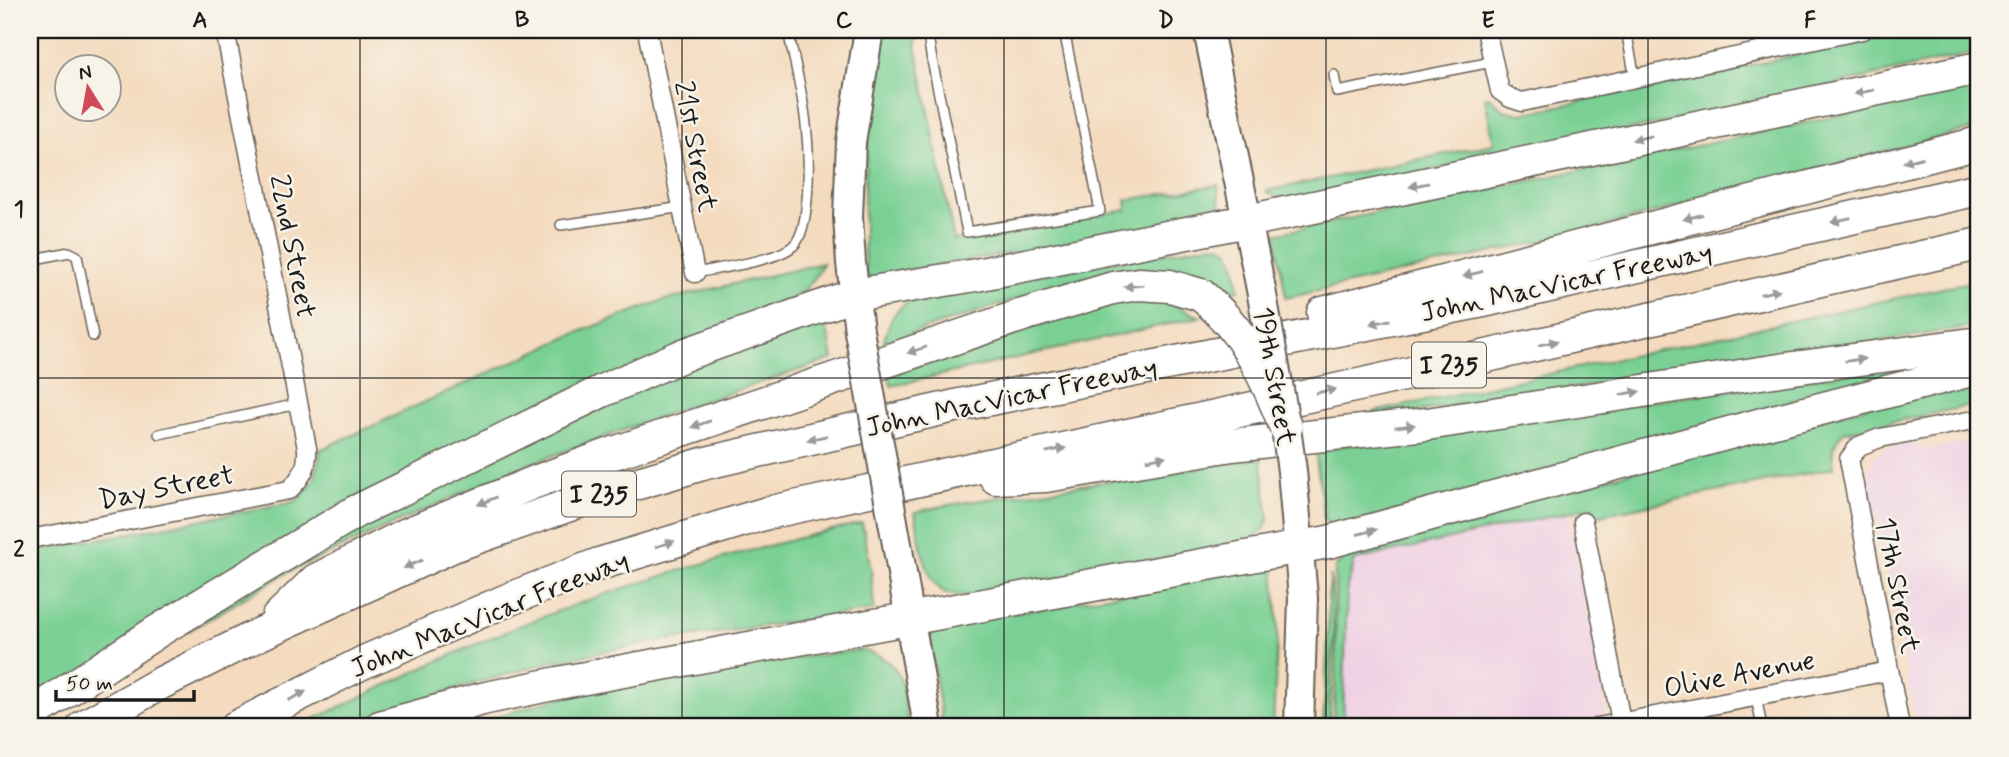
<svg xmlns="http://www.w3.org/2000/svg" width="2009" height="757" viewBox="0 0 2009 757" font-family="Mynerve,sans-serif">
<rect width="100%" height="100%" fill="#f7f3e8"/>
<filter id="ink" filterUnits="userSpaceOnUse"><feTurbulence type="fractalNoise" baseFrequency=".0143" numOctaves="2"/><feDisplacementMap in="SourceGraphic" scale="14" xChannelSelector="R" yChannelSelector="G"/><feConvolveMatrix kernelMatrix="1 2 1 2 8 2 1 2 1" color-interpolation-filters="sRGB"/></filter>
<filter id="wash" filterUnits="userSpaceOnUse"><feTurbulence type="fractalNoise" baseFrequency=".00686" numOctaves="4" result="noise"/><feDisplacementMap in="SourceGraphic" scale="28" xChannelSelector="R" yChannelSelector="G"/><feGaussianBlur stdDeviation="1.57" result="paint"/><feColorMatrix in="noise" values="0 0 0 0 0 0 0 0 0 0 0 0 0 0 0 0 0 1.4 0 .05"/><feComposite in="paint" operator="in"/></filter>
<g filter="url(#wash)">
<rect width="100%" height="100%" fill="#f4dbbf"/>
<!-- built -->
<path fill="#f0d0e4" d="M1979,440V727H1917L1868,474L1873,459L1879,452L1888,448L1910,443L1932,449Z
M1568,512L1606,709L1603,717L1553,727H1343L1347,587L1355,560Z"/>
<!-- green -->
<path fill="#7ad094" stroke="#4b7658" stroke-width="2" d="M885,30H917L916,46L954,240L1127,210L1126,200L1218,185L1221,212L1207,219L867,278C863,259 864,238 864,218C863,154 874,93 885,30Z
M1916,30H1979V52L1692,117L1293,199L1274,196L1266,191L1494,144L1485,97H1489L1504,110L1521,114Z
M1979,85V127L1570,235L1286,298L1275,234L1759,133Z
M1216,244C1237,247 1236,273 1239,290L1219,294L1143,269L1105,271L884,342C890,315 896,308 920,295Z
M823,263L814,279L803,292L30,700V552L293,502C313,490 319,473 320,450L572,335L661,301Z
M1979,280V326L1375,418L1374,412Z
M1117,299H1161L1200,317L891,386L889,375Z
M822,321L829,337L833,359L689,406L511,471L290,571L101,683L191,623L448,477L742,344Z
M1943,359L1331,529L1324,519L1315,450Z
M1979,375V404L1844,432C1832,442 1831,453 1834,468L1595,516L1593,507L1355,560L1347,587L1343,727H1333L1336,665L1335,568L1353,549Z
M1261,458L1269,518L1264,530L1249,542L965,596C959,595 953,596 948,594C924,586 919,534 915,512L948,505Z
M862,523L871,569L874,610L660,641L554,661L456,689L346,727H297C360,698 422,667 486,640C606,588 735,552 862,523Z
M1274,565L1278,624L1273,727H943L930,641L932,632L943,626Z
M1331,575L1334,635L1329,727H1323L1328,639V597Z
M860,650C906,659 903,688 908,727H428L486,720L567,695L741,665Z"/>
</g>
<g filter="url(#ink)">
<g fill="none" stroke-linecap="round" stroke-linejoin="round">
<!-- service casing -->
<g stroke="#685f55" stroke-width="12">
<path id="service" d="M931,30L929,42L931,55L967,232L1100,211L1064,30
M1626,30L1635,78
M1334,75L1337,92L1492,62
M561,225L683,207
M30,260L69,252L77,256L93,336
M695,273C720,268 776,261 793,246C812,230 809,150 806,125C803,93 794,61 788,30
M159,434L298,404
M1756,697L1762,727"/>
</g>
<!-- minor casing -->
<g stroke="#685f55" stroke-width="21">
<path id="minor" d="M647,30L695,273
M1486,30L1500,91L1510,98L1522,102L1862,30
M1763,30L1767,50
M1583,522L1622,727
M30,539L289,490C303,476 308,467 307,448L225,30
M1598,727L1889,671
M1900,727L1849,459L1859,446L1880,438L1979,419"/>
</g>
<!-- primary casing -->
<g stroke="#685f55" stroke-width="32">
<path id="primary" d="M1208,30L1260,284
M859,331L851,263L848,217L851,142L869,30
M1292,471L1303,598L1299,727
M900,561L928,727"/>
</g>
<!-- motorway casing -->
<g stroke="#685f55" stroke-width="35">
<path id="motorway" d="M1323,313L1979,143
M996,478L1046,476L1232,445L1427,424L1786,369L1979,343
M278,617L316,580L407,534L535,482L611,454L1023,315L1113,288L1139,284L1170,286L1201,295
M30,715L158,631L355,512L602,391L686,354L854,295L976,275L1247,221L1979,68
M83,727L159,684L260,634L453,546L598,495L706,463L955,406L1488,300L1979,189
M236,727L364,662L512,598L599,564L767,513L1368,383L1979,244
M380,727L482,699L558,683L1328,542L1766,423L1979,368"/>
</g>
<!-- service -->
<use href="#service" stroke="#fff" stroke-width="9"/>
<!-- minor -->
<use href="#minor" stroke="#fff" stroke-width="18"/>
<!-- primary -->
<use href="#primary" stroke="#fff" stroke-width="28"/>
<!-- motorway -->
<use href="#motorway" stroke="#fff" stroke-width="32"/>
<!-- primary-bridge casing -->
<g stroke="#685f55" stroke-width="32" stroke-linecap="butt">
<path id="primary-bridge" d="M1260,284L1286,428L1292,471
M859,331L900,561"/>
</g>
<!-- motorway-bridge casing -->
<g stroke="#685f55" stroke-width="35" stroke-linecap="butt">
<path id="motorway-bridge" d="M1201,295C1246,332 1265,375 1286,428"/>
</g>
<!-- primary-bridge -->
<use href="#primary-bridge" stroke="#fff" stroke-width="28"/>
<!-- motorway-bridge -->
<use href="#motorway-bridge" stroke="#fff" stroke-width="32"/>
</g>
<!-- one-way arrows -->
<defs><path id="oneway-solid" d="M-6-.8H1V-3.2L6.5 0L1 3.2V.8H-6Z" transform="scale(1.75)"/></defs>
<g fill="#999">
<use href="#oneway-solid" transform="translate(1864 92) rotate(168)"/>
<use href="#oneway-solid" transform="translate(1642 138) rotate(168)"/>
<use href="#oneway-solid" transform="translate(1913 160) rotate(166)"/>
<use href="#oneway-solid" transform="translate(1419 185) rotate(168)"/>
<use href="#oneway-solid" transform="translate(1693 217) rotate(165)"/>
<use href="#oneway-solid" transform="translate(1841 220) rotate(167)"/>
<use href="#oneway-solid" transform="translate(1473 274) rotate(166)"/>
<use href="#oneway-solid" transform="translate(1134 286) rotate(175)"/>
<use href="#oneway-solid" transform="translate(1770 292) rotate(-13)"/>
<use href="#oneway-solid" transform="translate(1380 322) rotate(169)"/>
<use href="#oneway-solid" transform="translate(1548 343) rotate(-13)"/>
<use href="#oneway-solid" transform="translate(917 350) rotate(162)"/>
<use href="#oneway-solid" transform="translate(1855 360) rotate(-8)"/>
<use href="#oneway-solid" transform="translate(1326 391) rotate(-12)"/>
<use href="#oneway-solid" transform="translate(1630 393) rotate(-9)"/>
<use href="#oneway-solid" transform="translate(701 424) rotate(161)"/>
<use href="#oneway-solid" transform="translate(1405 426) rotate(-6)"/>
<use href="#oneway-solid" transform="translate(817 438) rotate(167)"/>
<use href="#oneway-solid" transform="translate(1056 450) rotate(-12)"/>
<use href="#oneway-solid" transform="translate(1156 458) rotate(-10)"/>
<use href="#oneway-solid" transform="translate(487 501) rotate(158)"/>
<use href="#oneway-solid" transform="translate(1367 532) rotate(-15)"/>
<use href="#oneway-solid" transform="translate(665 544) rotate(-17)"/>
<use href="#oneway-solid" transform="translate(413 564) rotate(156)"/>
<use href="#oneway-solid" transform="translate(297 696) rotate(-27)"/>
</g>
</g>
<!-- grid -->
<path fill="none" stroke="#1c1c1c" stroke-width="2" stroke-opacity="0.55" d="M360,30V727M682,30V727M1004,30V727M1326,30V727M1648,30V727M30,378H1979"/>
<g text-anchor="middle" stroke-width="5" stroke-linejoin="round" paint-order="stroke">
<!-- shield labels -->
<g fill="#f7f3e8" stroke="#5e5c59" stroke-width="2">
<rect x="1412" y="342.5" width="74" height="45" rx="5"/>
<rect x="562" y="471.5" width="74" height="45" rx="5"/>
</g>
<g font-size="26" font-weight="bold" fill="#1c1c1c">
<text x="1449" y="374">I 235</text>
<text x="599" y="503">I 235</text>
</g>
<!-- street labels -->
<g font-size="28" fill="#1c1c1c" stroke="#f7f3e8">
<text transform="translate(697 146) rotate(79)" y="10">21st Street</text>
<text transform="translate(294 246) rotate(79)" y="10">22nd Street</text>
<text transform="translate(1566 281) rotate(-12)" y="10">John MacVicar Freeway</text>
<text transform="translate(1276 376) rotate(80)" y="10">19th Street</text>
<text transform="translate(1011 396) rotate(-12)" y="10">John MacVicar Freeway</text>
<text transform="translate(166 486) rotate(-11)" y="10">Day Street</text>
<text transform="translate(1899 585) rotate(79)" y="10">17th Street</text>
<text transform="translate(489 613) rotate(-22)" y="10">John MacVicar Freeway</text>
<text transform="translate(1739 673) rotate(-11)" y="10">Olive Avenue</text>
</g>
</g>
<!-- margin -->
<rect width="2009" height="757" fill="none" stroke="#f7f3e8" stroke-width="77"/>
<!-- north arrow -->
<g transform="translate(88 88) rotate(349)"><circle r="33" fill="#f7f3e8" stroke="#9f9d96" stroke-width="2"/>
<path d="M0-5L12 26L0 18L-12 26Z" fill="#d1495b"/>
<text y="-10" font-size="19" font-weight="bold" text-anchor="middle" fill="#1c1c1c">N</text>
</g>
<!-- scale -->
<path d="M56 690v10h138v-10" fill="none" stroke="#1c1c1c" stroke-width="3.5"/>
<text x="66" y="690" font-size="21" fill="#1c1c1c" stroke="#f7f3e8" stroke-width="5" paint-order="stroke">50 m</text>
<rect x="38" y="38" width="1932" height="680" fill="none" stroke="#1c1c1c" stroke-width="2.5"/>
<g font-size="23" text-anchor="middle" font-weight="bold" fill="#1c1c1c">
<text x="200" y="27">A</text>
<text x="522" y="27">B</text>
<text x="844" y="27">C</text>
<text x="1166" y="27">D</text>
<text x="1488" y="27">E</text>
<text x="1810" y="27">F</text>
<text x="19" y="216">1</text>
<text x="19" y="556">2</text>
</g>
</svg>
